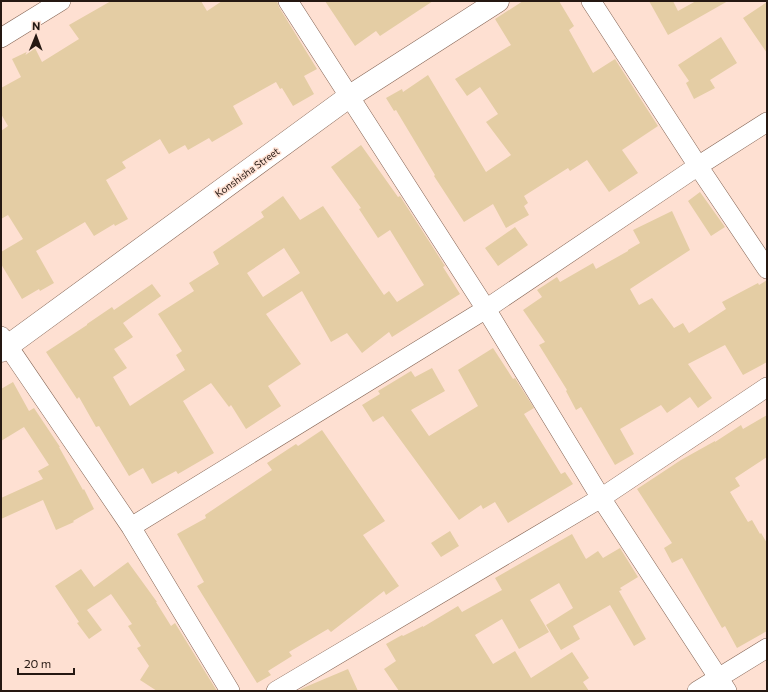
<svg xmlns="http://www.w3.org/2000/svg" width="768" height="692" viewBox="0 0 768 692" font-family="Commissioner,sans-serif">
<rect width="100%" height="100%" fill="#fee0d2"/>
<!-- building -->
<path fill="#e4cda4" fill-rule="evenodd" d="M111,1H201L207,11L222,1H277L279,7L317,69L304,76L314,94L293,106L282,88L280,89L276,82L233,106L243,124L212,142L209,138L188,150L185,145L169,154L160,139L122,162L126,168L106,180L128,219L115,226L114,224L94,236L85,222L36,251L54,283L40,291L39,289L22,299L1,264V252L23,239L8,215L1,219V131L8,126L1,114V88L21,77L12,59L35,48L42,62L79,39L69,25Z
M325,1H433L380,36L376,31L355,46Z
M523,1H559L574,26L569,30L593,73L615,59L658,126L622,150L638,173L609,192L587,160L570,171L568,168L524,196L528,203L524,206L529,215L506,228L493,204L464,222L434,176L435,175L396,110L394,111L386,98L402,89L403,92L428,75L486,172L511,155L486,122L498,114L480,87L467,96L455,79L511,45L495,19Z
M649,1H673L678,11L696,1H728L668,35Z
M767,2V53L743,18Z
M721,37L737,63L710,80L715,88L694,99L686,83L689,81L678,65Z
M361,145L398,197L400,196L445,266L443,267L460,294L392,337L389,332L362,353L347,333L331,342L302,291L266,314L301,364L268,386L281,406L246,429L231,405L229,407L211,383L183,401L214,453L178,474L176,471L152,484L143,468L129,476L99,426L96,427L79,397L77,399L46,352L87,325V324L112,307L114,310L152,284L161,296L123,323L133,337L114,349L127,368L113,377L130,406L185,370L176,355L182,351L158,314L194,291L189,283L219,264L213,252L264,217L261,212L283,196L300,220L323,206L384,295L389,291L397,302L424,285L390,230L378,238L359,209L361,208L331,167ZM284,248L300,273L263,297L247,273Z
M700,192L725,227L711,236L688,201Z
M672,211L690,250L630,289L639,305L652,298L674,328L683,323L689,333L726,309L722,302L758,283L759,285L767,280V362L743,375L725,345L688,364L712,398L698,408L690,397L667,413L661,405L620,429L634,454L615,465L581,407L576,410L566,391L567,390L539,345L545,342L523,310L542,297L537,290L557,277L560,282L593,263L596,269L628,251V250L640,243L633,230Z
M515,227L528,245L498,266L485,248Z
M493,348L513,379L515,378L534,408L524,414L561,474L565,472L573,484L508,523L495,502L483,509L481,505L459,520L383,416L373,422L362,405L380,394L378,391L411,371L415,377L432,368L445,391L411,410L429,436L478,406L458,370Z
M13,382L29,411L34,408L60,447H59L83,490L84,489L94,509L73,521L74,522L56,530L43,500L1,519V498L43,479L38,471L49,465L24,427L1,441V389Z
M767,415V457L735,478L740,486L730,492L748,522L752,520L760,534L761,533L767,543V631L737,648L725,626L722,628L682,558L672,563L664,548L672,543L637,489L681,460L715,441V442L741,425L743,429Z
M322,430L385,521L363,535L399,586L386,595L384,591L331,632L328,629L289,652L292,656L268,671L271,675L257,683L197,586L204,582L177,534L206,518L205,515L272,470L267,463L296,444L298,446Z
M450,531L459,546L441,557L431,543Z
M572,534L586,559L598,551L603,558L620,548L638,577L620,588L622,590L619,591L646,639L634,646L610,605L573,626L580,639L561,650L546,625L573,608L559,583L530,600L549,632L519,649L502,619L475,635L493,664L515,651L531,678L572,652L589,678L583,682L589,691H399L384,669L396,661L386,644L402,635L403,636L423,626V627L458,606L462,612L502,590L495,578Z
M128,562L157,602H156L171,626L175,623L217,691H157L140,680L149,666L137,648L141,646L128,626L132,624L111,594L87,610L102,630L89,639L77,623L79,622L55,586L81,569L94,587Z
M348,669L358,691H298L303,688Z"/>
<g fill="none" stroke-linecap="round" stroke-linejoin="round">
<!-- minor casing -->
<g stroke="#846454" stroke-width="20">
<path id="minor" d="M288,1L486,309L601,498L727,691
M591,1L698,166L767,269
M1,38L61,1
M1,336L131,527L230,691
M131,527L486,309L698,166L767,122
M276,691L601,498L767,387
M697,691L767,648"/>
</g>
<!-- tertiary casing -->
<g stroke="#846454" stroke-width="23">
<path id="tertiary" d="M1,351L350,96L498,1"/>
</g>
<!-- minor -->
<use href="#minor" stroke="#fff" stroke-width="19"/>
<!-- tertiary -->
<use href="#tertiary" stroke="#fff" stroke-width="22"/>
</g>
<g text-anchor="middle" stroke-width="3" stroke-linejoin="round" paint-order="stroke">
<!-- street labels -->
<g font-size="10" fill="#251812" stroke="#fee0d2">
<text transform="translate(247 172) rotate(-36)" y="4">Konshisha Street</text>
</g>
</g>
<!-- border -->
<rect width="768" height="692" fill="none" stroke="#251812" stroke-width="4"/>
<!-- north arrow -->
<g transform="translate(36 36) rotate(1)" stroke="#fee0d2" stroke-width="3" paint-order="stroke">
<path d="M0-3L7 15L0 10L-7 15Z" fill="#251812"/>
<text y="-6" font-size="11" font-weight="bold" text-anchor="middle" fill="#251812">N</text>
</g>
<!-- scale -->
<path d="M18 668v6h56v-6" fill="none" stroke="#251812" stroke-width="2"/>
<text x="24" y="668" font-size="12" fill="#251812" stroke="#fee0d2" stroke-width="3" paint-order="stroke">20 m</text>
</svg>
